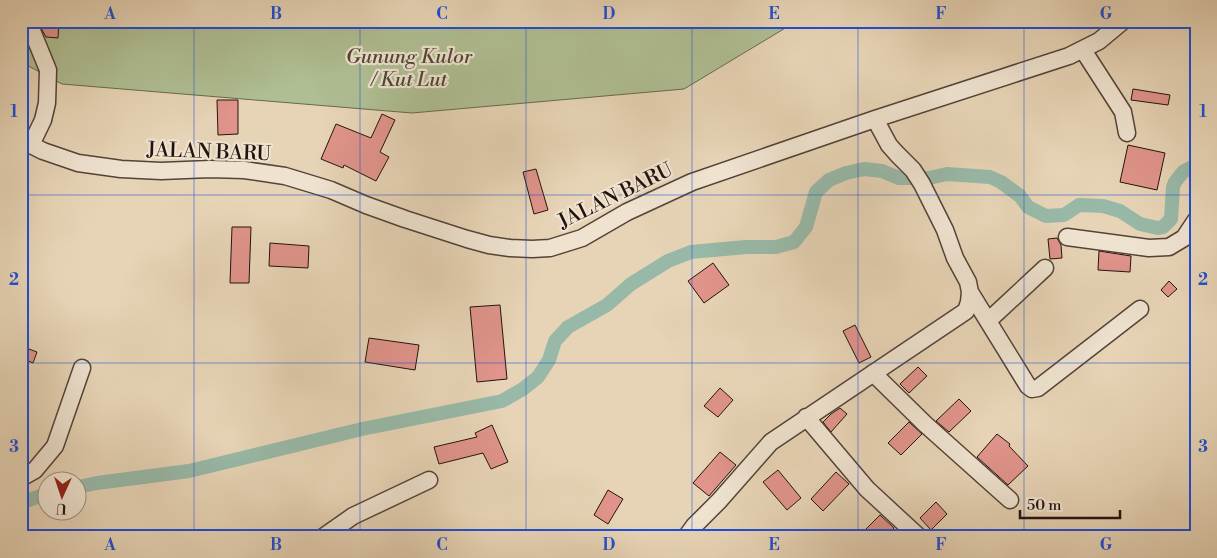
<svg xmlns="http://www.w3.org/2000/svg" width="1217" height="558" viewBox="0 0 1217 558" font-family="'Libre Bodoni',serif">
<rect width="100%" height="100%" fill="#e7d4b6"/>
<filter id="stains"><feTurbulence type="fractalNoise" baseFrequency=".004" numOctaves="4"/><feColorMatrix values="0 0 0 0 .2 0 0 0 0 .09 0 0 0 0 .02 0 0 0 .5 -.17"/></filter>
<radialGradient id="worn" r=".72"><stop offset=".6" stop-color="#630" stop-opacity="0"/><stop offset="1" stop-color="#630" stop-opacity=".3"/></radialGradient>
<!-- green -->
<path fill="#afbe93" stroke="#686850" d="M21,21H797L684,89L412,113L62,84L21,62Z"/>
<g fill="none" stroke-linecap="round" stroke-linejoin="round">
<!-- canal -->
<path stroke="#98b9a8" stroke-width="14" d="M78,487L97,483L189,471L362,429L502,401L523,389L538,377L549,360L555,341L568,327L607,305L631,284L668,261L691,252L746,247H776L794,242L806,227L816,192L829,180L846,173L864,169L882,171L899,178H929L947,174L990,177L1001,182L1020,196L1028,207L1046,216L1064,215L1079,205L1103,206L1120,211L1140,224L1158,228L1163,227L1171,219L1173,187L1175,182L1183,172L1194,166L1196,167
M21,503L48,493"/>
</g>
<!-- building -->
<path fill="#e0948b" stroke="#22130e" d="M42,21H59L58,38L46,37L41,28Z
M1133,89L1170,95L1168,105L1131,100Z
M217,100H238V134L218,135Z
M382,114L395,120L380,152L389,157L376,181L344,165L343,168L321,159L336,124L371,138Z
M1128,145L1165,153L1157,190L1120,182Z
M536,169L548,210L534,214L523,172Z
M232,227H251L249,283H230Z
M1057,238L1061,245L1062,258L1050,259L1048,239Z
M270,243L309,246L308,268L269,266Z
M1099,251L1131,256L1130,272L1098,270Z
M713,263L729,285L704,303L688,281Z
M1169,281L1177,289L1168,297L1161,290Z
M500,305L507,379L477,382L470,307Z
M855,325L871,357L859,363L843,331Z
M369,338L419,345L415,370L365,362Z
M21,346L37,352L33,363L21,358Z
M918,367L927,376L909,393L900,384Z
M720,388L733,400L718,417L704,406Z
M959,399L971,411L949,432L936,421Z
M840,408L847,414L831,432L823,422L831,414Z
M909,422L922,434L901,455L888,443Z
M492,425L508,462L491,469L483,453L439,464L434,447L477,437L475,433Z
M997,434L1010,444L1009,446L1028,466L1008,485L977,457Z
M720,452L736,465L709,496L693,483Z
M778,470L801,498L787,510L763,482Z
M836,472L849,484L823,511L811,499Z
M608,490L623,499L608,524L594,515Z
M936,502L947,514L931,530L920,518Z
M880,515L894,528L885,537H858Z"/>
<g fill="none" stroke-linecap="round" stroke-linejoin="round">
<!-- minor casing -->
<g stroke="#534338" stroke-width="19">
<path id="minor" d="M28,21L48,70L47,103L43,120L31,145
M1083,50L1123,112L1127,133
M21,140L43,151L78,163L121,169L161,171L210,169L244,170L285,176L331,190L366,205L405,219L467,239L489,245L510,248L532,249L550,248L582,238L627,212L692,182L875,119L1069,56L1099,41L1123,21
M1067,237L1149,248L1169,247L1184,238L1196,220
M970,292L1028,386L1032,389L1038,388L1140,309
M988,321L1045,268
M873,373L925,424L1010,500
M806,417L867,489L919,537
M21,478L35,470L55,446L82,368
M323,537L353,516L429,480
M686,537L694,526L719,501L771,442L966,311L969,302L970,292L968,282L955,258L945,230L922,184L913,170L897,154L889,145L875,119"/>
</g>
<!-- minor -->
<use href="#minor" stroke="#efe3d0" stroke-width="16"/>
</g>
<!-- grid -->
<path fill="none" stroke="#1d4ed8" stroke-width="1" stroke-opacity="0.55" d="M194,21V537M360,21V537M526,21V537M692,21V537M858,21V537M1024,21V537M21,195H1196M21,363H1196"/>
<g text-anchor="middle" stroke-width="4.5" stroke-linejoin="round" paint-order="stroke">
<!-- park labels -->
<g font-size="20" font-style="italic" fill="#4c4636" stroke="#efe3d0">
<text x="409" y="63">Gunung Kulor<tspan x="409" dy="23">/ Kut Lut</tspan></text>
</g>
<!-- street labels -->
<g font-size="20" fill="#22130e" stroke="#efe3d0">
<text transform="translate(209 151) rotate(2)" y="7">JALAN BARU</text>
<text transform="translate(615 195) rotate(-26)" y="7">JALAN BARU</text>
</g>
</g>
<!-- margin -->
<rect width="1217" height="558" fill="none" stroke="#e7d4b6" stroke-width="55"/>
<!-- north arrow -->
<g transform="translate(62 496) rotate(183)"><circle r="24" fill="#efe3d0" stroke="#9d9082"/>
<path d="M0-4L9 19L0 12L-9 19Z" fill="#8f2418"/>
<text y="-8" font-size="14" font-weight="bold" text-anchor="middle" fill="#22130e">U</text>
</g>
<!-- scale -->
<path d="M1020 510v8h100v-8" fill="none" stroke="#22130e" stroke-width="2.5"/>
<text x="1027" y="510" font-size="15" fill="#22130e" stroke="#efe3d0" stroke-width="4" paint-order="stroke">50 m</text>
<rect x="28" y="28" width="1162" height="502" fill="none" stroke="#1d4ed8" stroke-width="2"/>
<g font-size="16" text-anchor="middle" font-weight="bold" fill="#1d4ed8">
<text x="110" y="19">A</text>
<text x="276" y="19">B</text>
<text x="442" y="19">C</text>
<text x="609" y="19">D</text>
<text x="774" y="19">E</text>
<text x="941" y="19">F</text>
<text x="1106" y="19">G</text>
<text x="14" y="117">1</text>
<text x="1203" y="117">1</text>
<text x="14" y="285">2</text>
<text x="1203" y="285">2</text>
<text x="14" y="452">3</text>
<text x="1203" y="452">3</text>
<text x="110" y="550">A</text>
<text x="276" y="550">B</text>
<text x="442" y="550">C</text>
<text x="609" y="550">D</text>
<text x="774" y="550">E</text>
<text x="941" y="550">F</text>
<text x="1106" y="550">G</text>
</g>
<rect width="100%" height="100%" filter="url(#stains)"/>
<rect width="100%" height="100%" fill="url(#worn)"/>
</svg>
